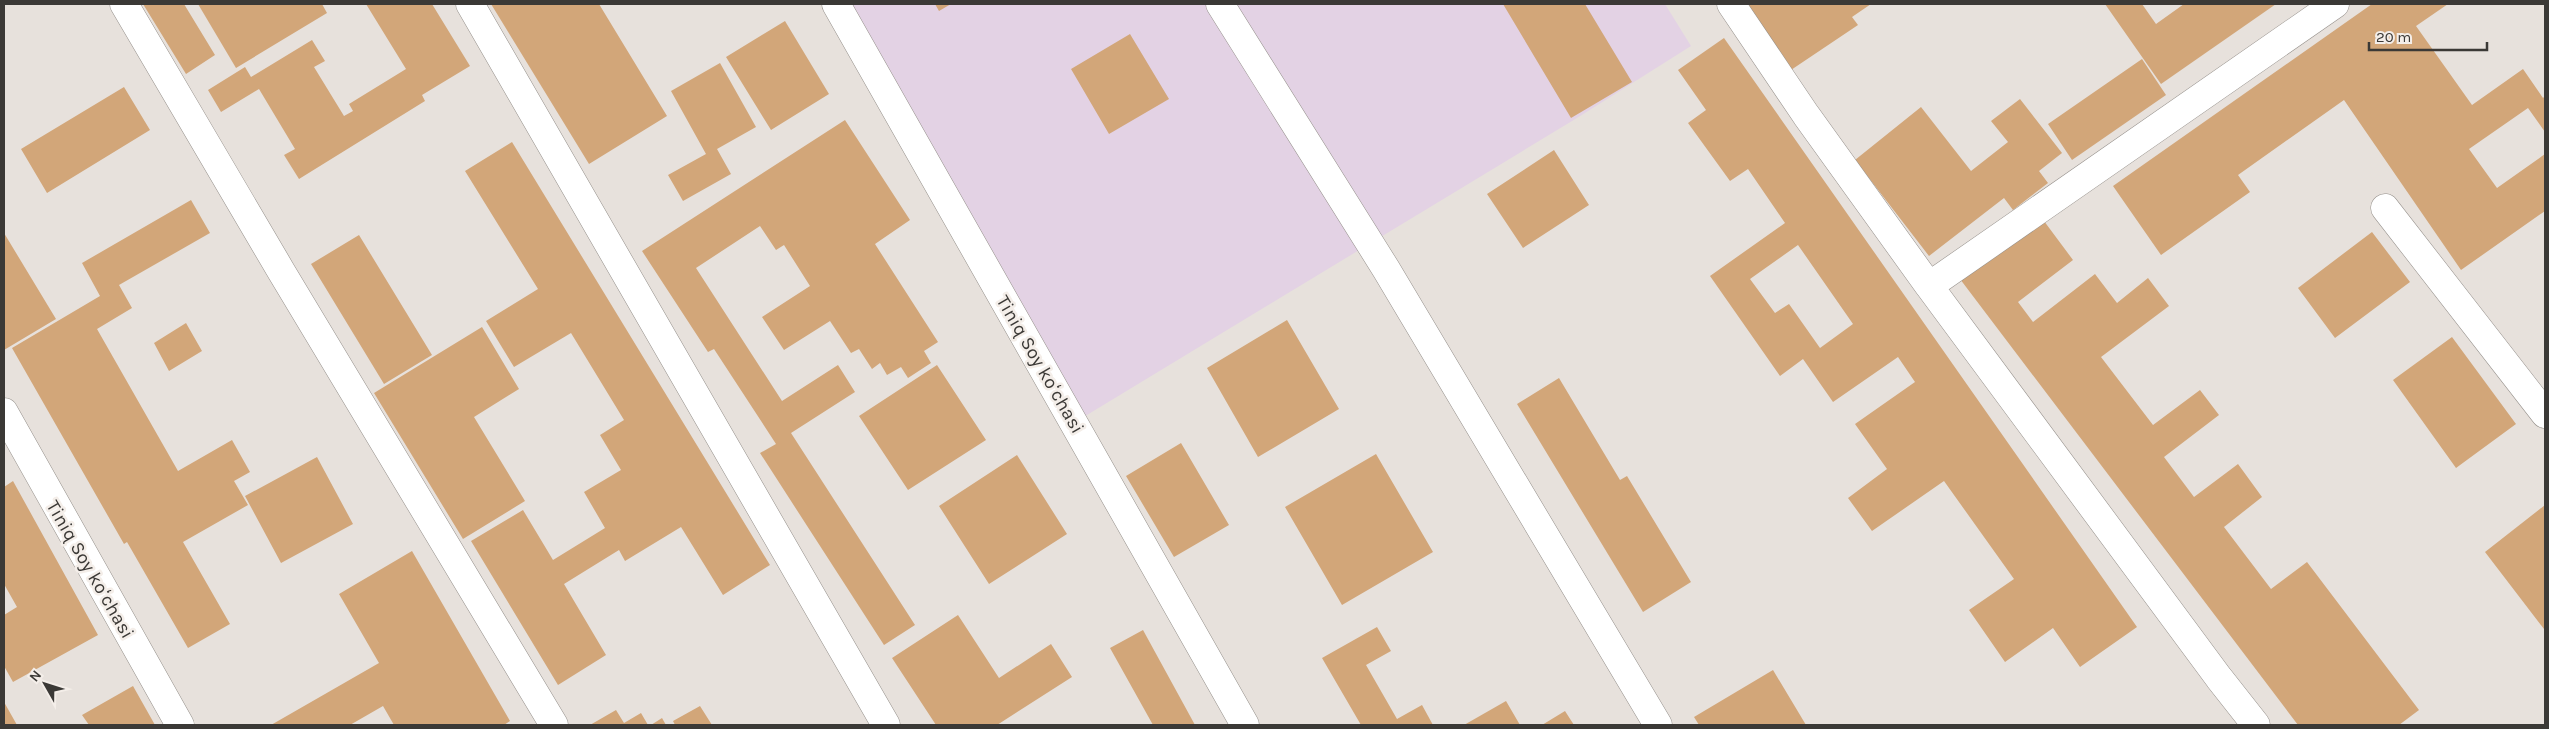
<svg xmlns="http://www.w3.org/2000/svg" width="2549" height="729" viewBox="0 0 2549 729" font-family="Karla,sans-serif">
<rect width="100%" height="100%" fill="#e7e1dc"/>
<!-- industrial -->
<path fill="#e3d2e4" d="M842,4H1665L1691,46L1577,118L1082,418Z"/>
<!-- building -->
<path fill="#d2a679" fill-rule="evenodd" d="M143,4H184L215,55L186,74Z
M198,4H322L327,13L236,68Z
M366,4H432L470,66L422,95L425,101L299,179L284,155L295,149L259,89L221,112L208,90L245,67L251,77L312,40L325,61L314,67L344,116L353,111L349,104L406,69Z
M491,4H599L667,116L589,164Z
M935,4H951L939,11Z
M1503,4H1585L1632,82L1571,118Z
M1738,4L1812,5L1871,4L1852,17L1858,25L1785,74Z
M2105,4H2142L2156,24L2184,4H2276L2161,84Z
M2372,4H2448L2416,26L2472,105L2523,69L2543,98L2545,96V132L2528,108L2469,149L2497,188L2545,154V211L2461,270L2344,100L2238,175L2250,192L2161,255L2113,186Z
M785,21L829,94L771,130L726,57Z
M1130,34L1169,99L1109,134L1071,69Z
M1724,38L2137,627L2080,667L2053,628L2005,662L1969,610L2014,579L1944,481L1872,531L1848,498L1887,469L1855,424L1915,382L1898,357L1833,402L1803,359L1780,376L1710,276L1785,223L1748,169L1730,181L1688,123L1706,110L1678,70ZM1798,245L1853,324L1820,348L1789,304L1775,313L1750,279Z
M2142,59L2166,95L2072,160L2048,124Z
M720,63L756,127L717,149L731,174L683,201L668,175L706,154L671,91Z
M124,87L150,130L47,193L21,149Z
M2020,99L2062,153L2039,171L2048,183L2013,210L2004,198L1929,256L1855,160L1921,107L1971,171L2008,142L1991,121Z
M845,120L910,220L875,244L938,342L924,351L931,363L908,378L901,367L887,375L880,363L872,369L859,349L851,353L830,321L784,350L762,317L810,286L784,245L776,250L760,226L696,268L782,401L838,365L855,392L791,433L915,625L884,645L760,453L776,444L714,349L708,352L642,251Z
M512,142L770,565L723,595L681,527L625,561L619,550L564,584L606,655L558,685L471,541L523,510L553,560L605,528L584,492L621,470L600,435L624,420L571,333L514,367L486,321L538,289L465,171Z
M1554,150L1589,205L1523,248L1487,194Z
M191,200L210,233L119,285L132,308L97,329L178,471L232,440L250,472L234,481L248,505L183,542L230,624L188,648L127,542L124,544L12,348L100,296L82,263Z
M2041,217L2073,260L2018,302L2033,322L2095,274L2117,303L2148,278L2169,306L2101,357L2153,425L2200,390L2219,415L2164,457L2194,497L2238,464L2262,497L2224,527L2271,589L2307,562L2419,710L2399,725H2298L1960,279Z
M2372,232L2410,282L2335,338L2298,288Z
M4,233L56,319L4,350Z
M359,235L432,355L384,384L311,264Z
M1287,320L1339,409L1258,457L1207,368Z
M186,323L202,351L169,371L154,343Z
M482,327L519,389L474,417L525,501L463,539L374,393Z
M2452,337L2516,424L2456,468L2393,380Z
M937,365L986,440L908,490L859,416Z
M1559,378L1620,480L1627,476L1691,582L1643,612L1517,404Z
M1181,443L1229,525L1174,557L1126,476Z
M1376,454L1433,552L1342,605L1285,507Z
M1017,455L1067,534L989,584L939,506Z
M317,457L353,524L281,563L245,496Z
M13,481L98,635L13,682L4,666V615L17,607L4,584V487Z
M2545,505V627L2544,629L2485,552Z
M412,551L510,721L504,725H394L383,706L350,725H271L379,663L339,594Z
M958,615L999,678L1051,644L1072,677L997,725H936L892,658Z
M1377,627L1391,651L1366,665L1397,719L1422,705L1433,725H1361L1322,658Z
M1143,630L1195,725H1153L1110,648Z
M1773,670L1806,725H1699L1694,717Z
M133,686L155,725H89L82,715Z
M1506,701L1520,725H1464Z
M4,702L17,725H4Z
M700,706L712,725H675L673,721Z
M616,710L624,723L641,713L648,725H590Z
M1565,711L1574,725H1542Z
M662,718L666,725H651Z"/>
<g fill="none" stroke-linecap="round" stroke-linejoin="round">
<!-- minor casing -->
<g stroke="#95908b" stroke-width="29">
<path id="minor" d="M124,4L281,271L554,725
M470,4L886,725
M836,4L1245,725
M1220,4L1386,269L1658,725
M1731,4L1806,115L1929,286
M2385,208L2545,414
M4,412L180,725
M2256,725L2219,678L1929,286L2335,4"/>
</g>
<!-- minor -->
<use href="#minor" stroke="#fff" stroke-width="28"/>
</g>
<g text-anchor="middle" stroke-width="5" stroke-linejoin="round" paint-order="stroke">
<!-- street labels -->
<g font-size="19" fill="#3b3936" stroke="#f4eee9">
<text transform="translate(1041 364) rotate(60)" y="7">Tiniq Soy koʻchasi</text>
<text transform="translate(91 569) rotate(60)" y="7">Tiniq Soy koʻchasi</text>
</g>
</g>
<!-- border -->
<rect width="2549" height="729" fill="none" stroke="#3b3936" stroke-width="10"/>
<!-- north arrow -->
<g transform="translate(45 684) rotate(309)" stroke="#f4eee9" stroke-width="4" paint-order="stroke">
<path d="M0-4L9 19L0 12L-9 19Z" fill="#3b3936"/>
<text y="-8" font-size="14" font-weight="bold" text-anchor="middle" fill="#3b3936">N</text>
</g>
<!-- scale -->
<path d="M2369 42v8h118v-8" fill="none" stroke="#3b3936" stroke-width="2.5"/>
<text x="2376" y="42" font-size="15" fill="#3b3936" stroke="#f4eee9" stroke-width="4" paint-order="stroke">20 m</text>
</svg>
